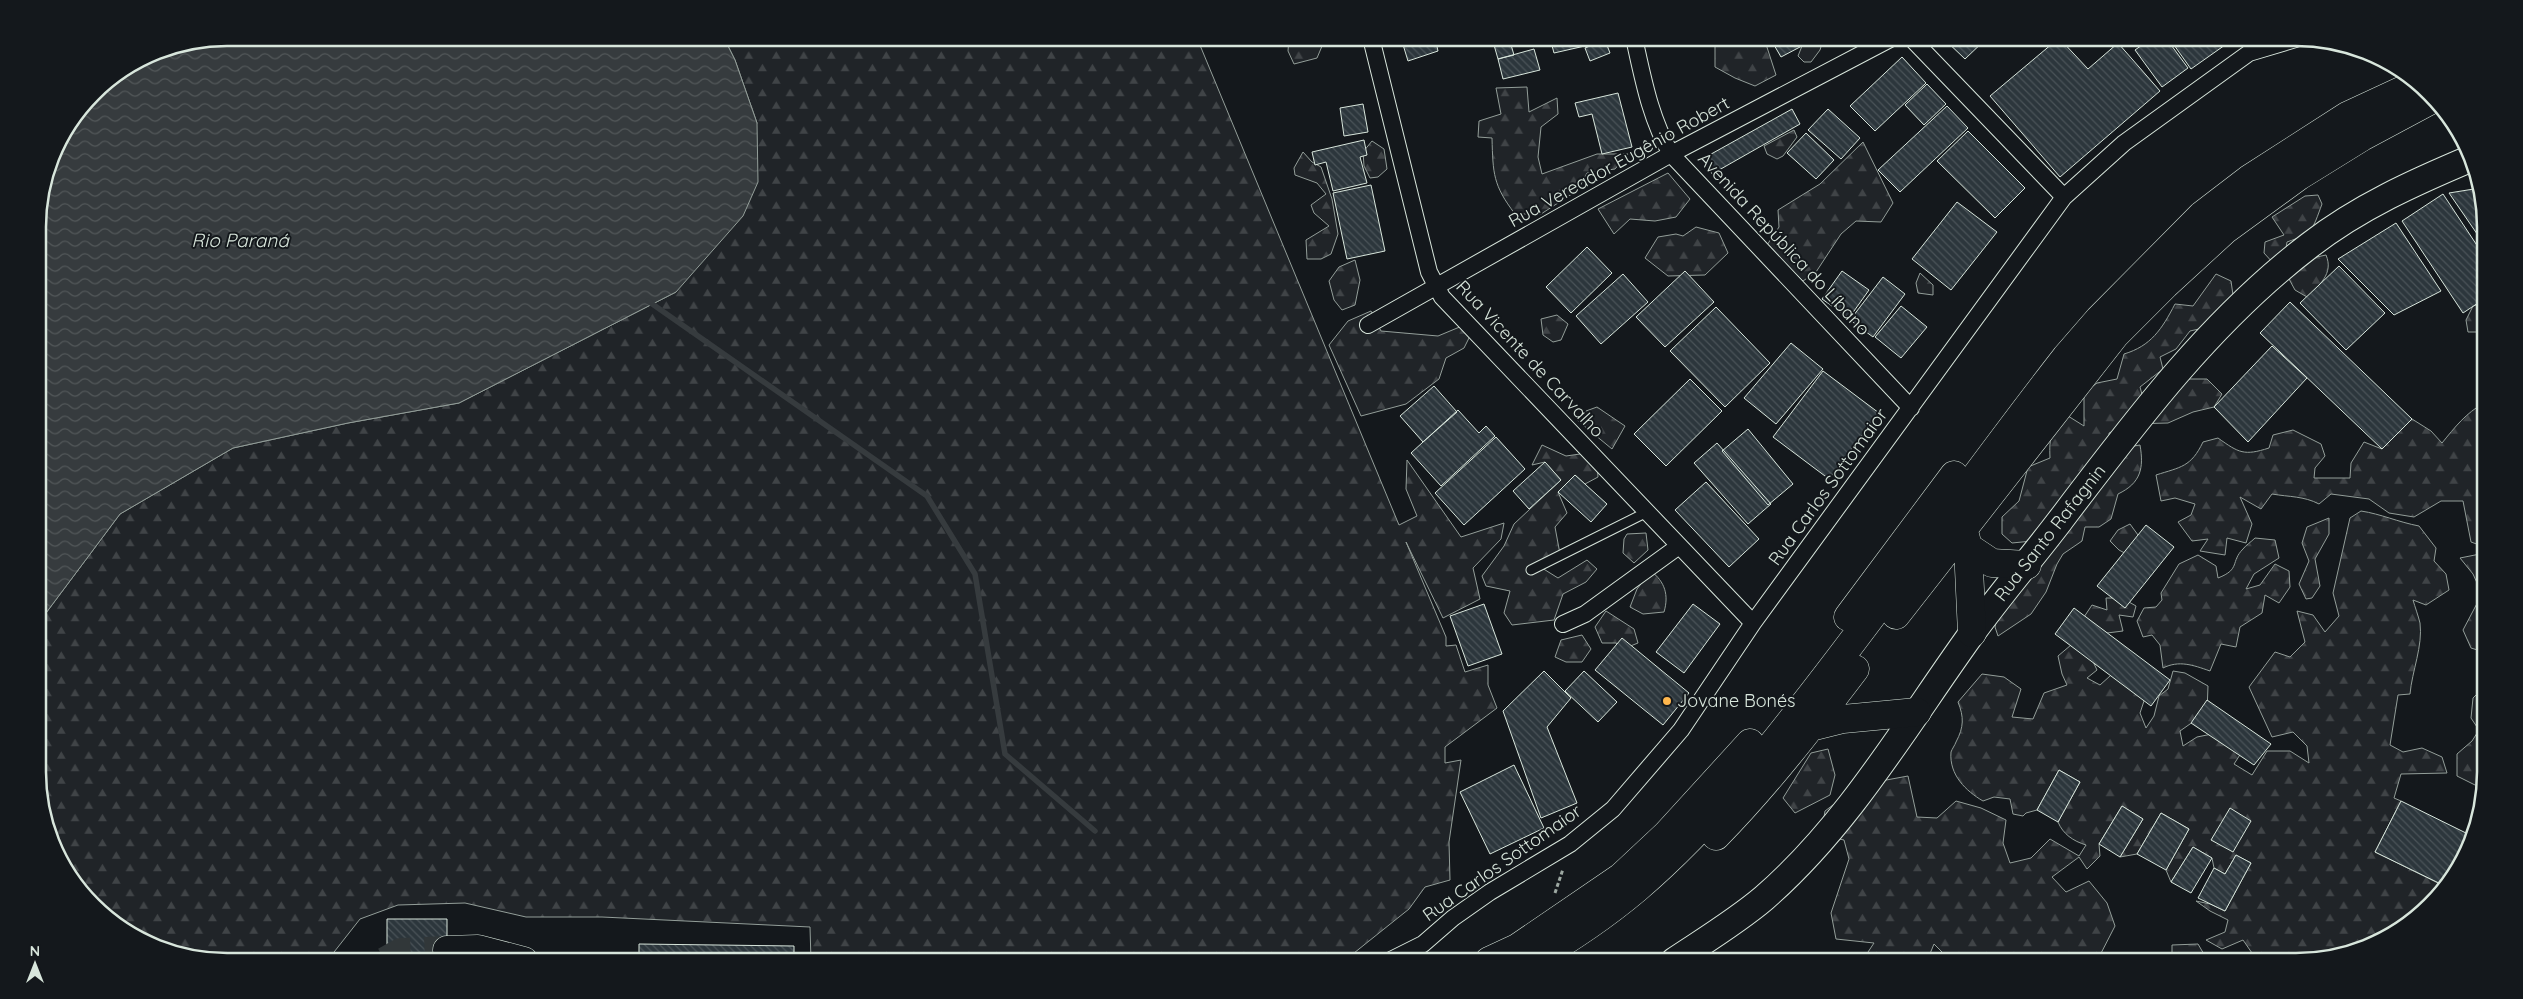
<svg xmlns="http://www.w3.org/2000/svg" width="2523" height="999" viewBox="0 0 2523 999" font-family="Quicksand,sans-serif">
<defs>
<pattern id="forest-firs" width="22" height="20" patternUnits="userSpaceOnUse" patternTransform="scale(1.25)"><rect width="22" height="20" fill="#202428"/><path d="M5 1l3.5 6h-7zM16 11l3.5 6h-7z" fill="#404447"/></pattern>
<pattern id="water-waves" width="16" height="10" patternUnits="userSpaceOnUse" patternTransform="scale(1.25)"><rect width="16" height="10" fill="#363b3e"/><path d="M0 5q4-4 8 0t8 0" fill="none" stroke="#525759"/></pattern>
<pattern id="building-back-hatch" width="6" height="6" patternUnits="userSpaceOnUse" patternTransform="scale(1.25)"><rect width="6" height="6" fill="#2c363c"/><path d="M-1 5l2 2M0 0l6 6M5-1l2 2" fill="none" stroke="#4a5358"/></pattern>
</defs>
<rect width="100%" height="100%" fill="#14181c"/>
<!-- forest -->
<path fill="url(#forest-firs)" stroke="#939e99" d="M724,38H1197L1399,525L1417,516L1406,489L1407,460L1461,537L1504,523L1501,539L1473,568L1480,599L1443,618L1406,542L1446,637V646L1456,645L1465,672L1488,665V685L1497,708L1445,747V763L1461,760L1449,842L1450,880L1425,887L1409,909L1344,961H811L810,927L602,917H526L465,903L398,905L360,919L327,961H228L166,951L122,929L84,897L57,855L41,808L40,621L120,514L233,448L348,423L459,403L676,292L757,123L735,60Z
M1289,38H1324L1325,39L1317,58L1294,64L1288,51Z
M1721,38H1764L1776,75L1755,86L1735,78L1715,67V46Z
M1823,40L1820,50L1811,62H1804L1798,56L1804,41Z
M1527,87L1529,112L1557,98L1558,114L1541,127L1538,157L1542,174L1597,154H1628L1615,169L1587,173L1578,190L1541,214H1515C1493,185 1493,174 1492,138L1478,137L1479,121L1501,114L1496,88Z
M1794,130L1797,137L1783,156L1777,159L1767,154L1764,146Z
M1372,141L1384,149L1387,169L1378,177L1370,178L1364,166L1363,152Z
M1863,142L1893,203L1881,222L1856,221L1841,234L1816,272L1803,281L1767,245L1779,227L1778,210L1820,184Z
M1303,152L1312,162L1321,167L1332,199L1338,234L1331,254L1321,259H1307L1306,240L1329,226L1314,213L1311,205L1326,194L1317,183L1295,175L1294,168Z
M1668,173L1690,199L1676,217L1655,221L1630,219L1614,234L1598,209Z
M2318,195L2322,204C2312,231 2313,233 2287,242L2285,254L2274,264L2264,253L2265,242L2284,235L2272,217L2305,196Z
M1696,227L1719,233L1728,253L1705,275L1668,276L1645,258L1658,237L1676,234L1683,236Z
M2326,255C2334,274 2319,285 2307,297L2295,290L2289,279L2303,260Z
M1355,260L1360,280L1355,305L1342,310L1334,300L1329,281L1339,267Z
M1920,273L1933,285V295L1918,293L1916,283Z
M2216,274L2231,281L2234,302L2212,326L2190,331L2176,349L2160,357L2163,369L2140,387L2143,398L2183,379H2207L2222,394L2214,407L2193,412L2168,423L2128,424L2109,433L2110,451L2032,541L2012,543L2002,534V517L2019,501L2028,467L2050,458C2049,436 2051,430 2068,416L2084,426V393L2097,383L2117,379L2124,354C2151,346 2162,329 2175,304L2193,306Z
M2484,303V321L2478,332H2468L2466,320L2473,306Z
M1371,311L1381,331L1438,336L1462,326L1471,334L1464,348L1446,358L1439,379L1406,404L1361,416L1329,345L1348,321Z
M1557,315L1568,324L1561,340L1553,342L1543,335L1541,319Z
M2484,403L2485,547L2471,542L2463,501H2441L2414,517L2389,513L2369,499L2331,494L2319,504C2304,496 2289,497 2272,494L2261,509L2240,497L2252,524L2246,543L2227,538L2225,555L2200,551L2208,539L2192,541L2178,522L2191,515L2195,504L2175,498L2161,501L2156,475C2181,467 2191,467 2203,442L2218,438C2239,453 2244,456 2269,448L2273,435L2293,430L2321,444L2325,456L2315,468L2314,478H2350L2351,463L2364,442L2382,449L2412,419L2431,431L2442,443C2455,427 2466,413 2484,403Z
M1597,407L1625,426L1612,449L1577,420L1586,411Z
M1542,445L1566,456L1580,454L1597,461L1598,477L1585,484L1575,475L1558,492L1567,513L1555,527L1560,554L1542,568L1558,578L1587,560L1597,569L1586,582L1563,594L1554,620L1512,625L1504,613L1510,591L1486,586L1482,576L1504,546L1514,524L1561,480L1545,462L1532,465Z
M2140,445C2144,468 2141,483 2118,494L2111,519L2099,527H2085L2082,541L2063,554L2057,564L2046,592L2031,614L1998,636L1995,627L1999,609L2121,448Z
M2361,511C2381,514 2398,522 2419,526L2436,548L2434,561L2446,574L2449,590L2426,605L2413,600C2415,607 2418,615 2420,623C2423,646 2412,671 2410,694L2398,695L2390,745L2403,752L2422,748L2442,757L2447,773L2401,774L2394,798L2401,801L2375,852L2444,886L2470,835L2475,832L2446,887L2411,922L2357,951L2308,961H2280L2269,954L2252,953L2243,940L2222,949L2206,940L2225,932L2228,920L2210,911L2196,901L2210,904L2225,911L2251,863L2236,855L2225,874L2214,868L2212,858L2193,847L2171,882L2166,870L2189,829L2161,813L2137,854L2120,857L2143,819L2122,806L2099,844L2100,856L2087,869L2079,857L2052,877L2066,892L2089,881L2107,903L2115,926L2097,961H1951L1934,944L1927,961H1862L1874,943L1836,939L1831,913L1849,859L1844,840L1821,835L1825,811L1854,789L1870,783L1908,776L1917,817L1937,818L1956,801L1981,808L2006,820L2003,843L2010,863L2031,858L2050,839L2079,856L2086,845C2073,841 2063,834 2058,822L2080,782L2059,770L2037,810L2026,813L2023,816L2013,814L2010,799L1994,797L1983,801C1966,791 1949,775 1951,752C1952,749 1955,745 1956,742C1964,727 1964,717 1958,702L1982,674L2004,677L2021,689L2012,717L2033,719L2044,693L2067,685L2062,674L2058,656L2071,645L2089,653L2097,670L2087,678L2100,685L2120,667L2142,671L2144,701L2140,713L2146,728L2154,716L2159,696L2168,689L2173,671L2185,673L2208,686L2207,712L2180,731L2183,746L2197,737L2217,733L2226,726L2243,725L2247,744L2234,764L2252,775L2267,751H2290L2309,763L2307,746L2293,732L2272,737L2249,687L2275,652L2290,657L2305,642L2297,611L2313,615L2325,632L2339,616L2333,593L2350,518Z
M2329,518V534L2315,559L2320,586L2312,598L2306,599L2299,584L2309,561L2302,543L2307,527Z
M2130,524L2138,535L2132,557L2119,550L2110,541L2118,530Z
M1646,533L1648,550L1634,563L1623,553L1624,539L1627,534Z
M2255,538L2275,540L2279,558L2254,574L2246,589L2260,585L2275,564L2289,571L2290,587L2279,603L2265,595L2262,613L2240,627L2236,647L2221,644L2210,671C2193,665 2179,660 2163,668L2160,645L2152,635L2143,637L2137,621L2144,608L2156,607L2162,600L2161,593L2179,564L2198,555L2216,566L2218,578C2241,569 2230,562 2243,549C2246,545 2251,542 2255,538Z
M2485,553V652H2484L2471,648L2463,630L2482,594L2473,574L2460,558Z
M1651,571C1665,582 1669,595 1664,612L1643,614L1630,607L1637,589Z
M2106,598H2122L2136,606L2133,617L2119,615L2123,631L2107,633L2084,617L2092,605L2107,610Z
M1606,611L1634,629L1638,643L1623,649L1616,643H1602L1595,627Z
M1582,635L1591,649L1582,662H1566L1555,657L1561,640Z
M2485,686V771L2483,789L2457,776V754L2472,741L2479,730L2471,718L2473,698Z
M1828,749L1835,775L1830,795L1795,813L1783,798L1811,753Z
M2198,944L2208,961H2172V945Z"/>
<!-- water -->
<path fill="url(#water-waves)" stroke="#939e99" d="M228,38H724L735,60L757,123L758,182L743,216L676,292L459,403L348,423L233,448L120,514L40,621L38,215L57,143L102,85L155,52Z"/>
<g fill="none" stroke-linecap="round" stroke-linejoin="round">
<!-- stream -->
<path stroke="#363b3e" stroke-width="5.5" d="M648,301L927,496L975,574L1005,754L1095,831"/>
</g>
<!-- building -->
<path fill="url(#building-back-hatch)" stroke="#d8e6dc" d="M1401,38H1435L1438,51L1408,61Z
M1492,38H1509L1514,55L1498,59Z
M1550,38H1597L1598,43L1554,53Z
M1770,38H1817L1781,57Z
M1943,38H1987L1965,59Z
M2059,38L2088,69L2118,43L2160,91L2060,177L1990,96Z
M2152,38H2166L2188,68L2162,87L2135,50Z
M2169,38H2220L2225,45L2191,69Z
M1605,40L1610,53L1590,61L1585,48Z
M1534,49L1540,70L1503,79L1498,59Z
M1902,57L1926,83L1875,131L1850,106Z
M1927,84L1946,104L1924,125L1905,105Z
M1618,93L1632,147L1602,154L1592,114L1579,117L1575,103Z
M1363,104L1368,132L1344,136L1340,108Z
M1947,106L1968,128L1900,192L1878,170Z
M1792,109L1800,124L1712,174L1704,158Z
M1828,109L1860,138L1841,159L1808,130Z
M1968,131L2025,188L1995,218L1937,161Z
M1806,133L1834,160L1816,179L1787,153Z
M1364,140L1367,155L1360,157L1367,183L1333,191L1326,162L1315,165L1312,152Z
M1371,185L1385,251L1347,259L1333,193Z
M2480,188L2484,202V244L2449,193Z
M2443,194L2484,256V299L2463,313L2402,221Z
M1957,202L1997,232L1951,290L1912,259Z
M2396,223L2441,291L2394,315L2338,259Z
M1587,247L1612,273L1571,313L1546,287Z
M2339,266L2385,313L2346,350L2300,303Z
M1685,271L1714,302L1665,347L1636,317Z
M1842,271L1869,290L1849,318L1822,299Z
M1623,274L1648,302L1601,344L1576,316Z
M1883,277L1905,294L1873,337L1850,320Z
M2290,302L2412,419L2382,449L2260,333Z
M1901,306L1927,327L1901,358L1875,337Z
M1716,307L1770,363L1725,407L1670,351Z
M1791,343L1823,369L1776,424L1744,398Z
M2272,346L2307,378L2248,442L2214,407Z
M1823,371L1879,413L1829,479L1773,437Z
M1690,379L1722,411L1666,466L1634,434Z
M1434,386L1457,412L1423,442L1400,416Z
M1458,410L1479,433L1486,426L1495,436L1441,486L1411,453Z
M1748,429L1793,484L1768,505L1722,451Z
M1496,437L1525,469L1464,525L1435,493Z
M1717,443L1771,504L1748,524L1694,463Z
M1545,462L1561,480L1529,509L1513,491Z
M1575,475L1607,504L1591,522L1558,492Z
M1706,482L1759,539L1729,567L1675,510Z
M2146,525L2174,547L2125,608L2097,586Z
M1484,604L1502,654L1468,666L1450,616Z
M1693,604L1720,624L1684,673L1656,652Z
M2074,608L2170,680L2151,706L2055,634Z
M1622,638L1689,693L1663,725L1595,670Z
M1544,671L1571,698L1547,727L1577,803L1541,818L1503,711Z
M1584,671L1617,702L1598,722L1565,691Z
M2207,700L2271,744L2254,765L2191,723Z
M1514,765L1544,828L1490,854L1460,792Z
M2059,770L2080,782L2058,822L2037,810Z
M2401,801L2470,835L2445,886L2375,852Z
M2122,806L2143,819L2120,857L2099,844Z
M2230,808L2251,821L2233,852L2211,840Z
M2161,813L2189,829L2166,870L2137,854Z
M2193,847L2212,858L2191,893L2171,882Z
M2236,855L2251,863L2225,911L2198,898L2214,868L2225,874Z
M387,919H447V961H387Z
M639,944L794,946V961H639Z"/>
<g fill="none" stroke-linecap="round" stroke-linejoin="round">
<!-- highway-tunnel -->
<path stroke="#313739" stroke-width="28" stroke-dasharray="28 14" stroke-linecap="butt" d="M385,961L401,952L447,950"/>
<!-- lane casing -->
<g stroke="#d8e6dc" stroke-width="11">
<path id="lane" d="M1531,570L1647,512"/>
</g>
<!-- street casing -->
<g stroke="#d8e6dc" stroke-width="18">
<path id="street" d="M1371,38L1429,272L1442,297L1753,623
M1634,38C1643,78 1650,118 1671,154L1911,408
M1911,38L2064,197
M1368,325L1671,154L1892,38
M1563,624L1585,614L1679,546
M1389,961L1423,944L1453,918L1490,892L1570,844L1613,809L1681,730L1753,623L2064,197L2124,143L2249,53L2299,38"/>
</g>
<!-- primary casing -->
<g stroke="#d8e6dc" stroke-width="28">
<path id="primary" d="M1674,961C1704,941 1737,921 1764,898C1848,825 1906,725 1970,636C1998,597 2030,560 2059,522C2134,423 2210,321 2310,245C2359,207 2415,182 2472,158"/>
</g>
<!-- highway casing -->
<g stroke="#d8e6dc" stroke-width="29">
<path id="highway" d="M1963,527L1968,547L1972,633
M1968,547L1992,563L2027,565
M1896,615L2115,335L2165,285L2225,230L2299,176L2362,137L2433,99
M1848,617L1954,475
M1811,727L1843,719L1917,712
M1716,836C1767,784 1811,727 1855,669
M447,950L478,949L524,961
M1489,961L1517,948L1621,877L1667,834L1750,743
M1532,961C1568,940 1604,916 1636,889C1717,820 1782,734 1846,650C1920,553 1991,453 2066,357L2099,319L2202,215L2249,179L2347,116L2416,84"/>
</g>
<!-- path -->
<path stroke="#9da8a2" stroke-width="3" stroke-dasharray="4 2.5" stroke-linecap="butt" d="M1555,893L1563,869"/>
<!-- lane -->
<use href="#lane" stroke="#14181c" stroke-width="9"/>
<!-- street -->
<use href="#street" stroke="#14181c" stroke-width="16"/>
<!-- primary -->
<use href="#primary" stroke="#14181c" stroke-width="26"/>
<!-- highway -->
<use href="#highway" stroke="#14181c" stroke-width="28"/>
</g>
<!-- markers -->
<circle fill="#ffb74d" stroke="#14181c" stroke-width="2" cx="1667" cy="701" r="5"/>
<g text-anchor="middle" stroke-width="4" stroke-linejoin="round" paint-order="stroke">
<!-- street labels -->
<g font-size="18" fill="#d8e6dc" stroke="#14181c">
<text transform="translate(1619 162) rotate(-29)" y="6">Rua Vereador Eugênio Robert</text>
<text transform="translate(1784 244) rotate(47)" y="6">Avenida República do Líbano</text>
<text transform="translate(1530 359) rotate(47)" y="6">Rua Vicente de Carvalho</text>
<text transform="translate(1828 487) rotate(-54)" y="6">Rua Carlos Sottomaior</text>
<text transform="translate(2050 533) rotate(-52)" y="6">Rua Santo Rafagnin</text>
<text transform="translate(1502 863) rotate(-35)" y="6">Rua Carlos Sottomaior</text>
</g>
<!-- poi labels -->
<g font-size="18" fill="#d8e6dc" stroke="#14181c" text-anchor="start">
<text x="1677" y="707">Jovane Bonés</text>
</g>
<!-- water labels -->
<g font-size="19" font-style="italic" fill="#d8e6dc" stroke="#14181c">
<text x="240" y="247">Rio Paraná</text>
</g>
</g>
<!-- crop -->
<path d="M0 0H2523V999H0ZM227 46H2296A181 181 0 0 1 2477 227V772A181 181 0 0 1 2296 953H227A181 181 0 0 1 46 772V227A181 181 0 0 1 227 46Z" fill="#14181c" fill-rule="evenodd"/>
<path fill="none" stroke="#d8e6dc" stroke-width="2.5" d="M227 46H2296A181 181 0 0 1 2477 227V772A181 181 0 0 1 2296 953H227A181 181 0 0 1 46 772V227A181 181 0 0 1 227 46Z"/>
<!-- north arrow -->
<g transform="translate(35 964)" stroke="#14181c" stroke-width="4" paint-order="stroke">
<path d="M0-4L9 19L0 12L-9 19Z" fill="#d8e6dc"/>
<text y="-8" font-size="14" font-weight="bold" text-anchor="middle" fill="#d8e6dc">N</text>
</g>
</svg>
